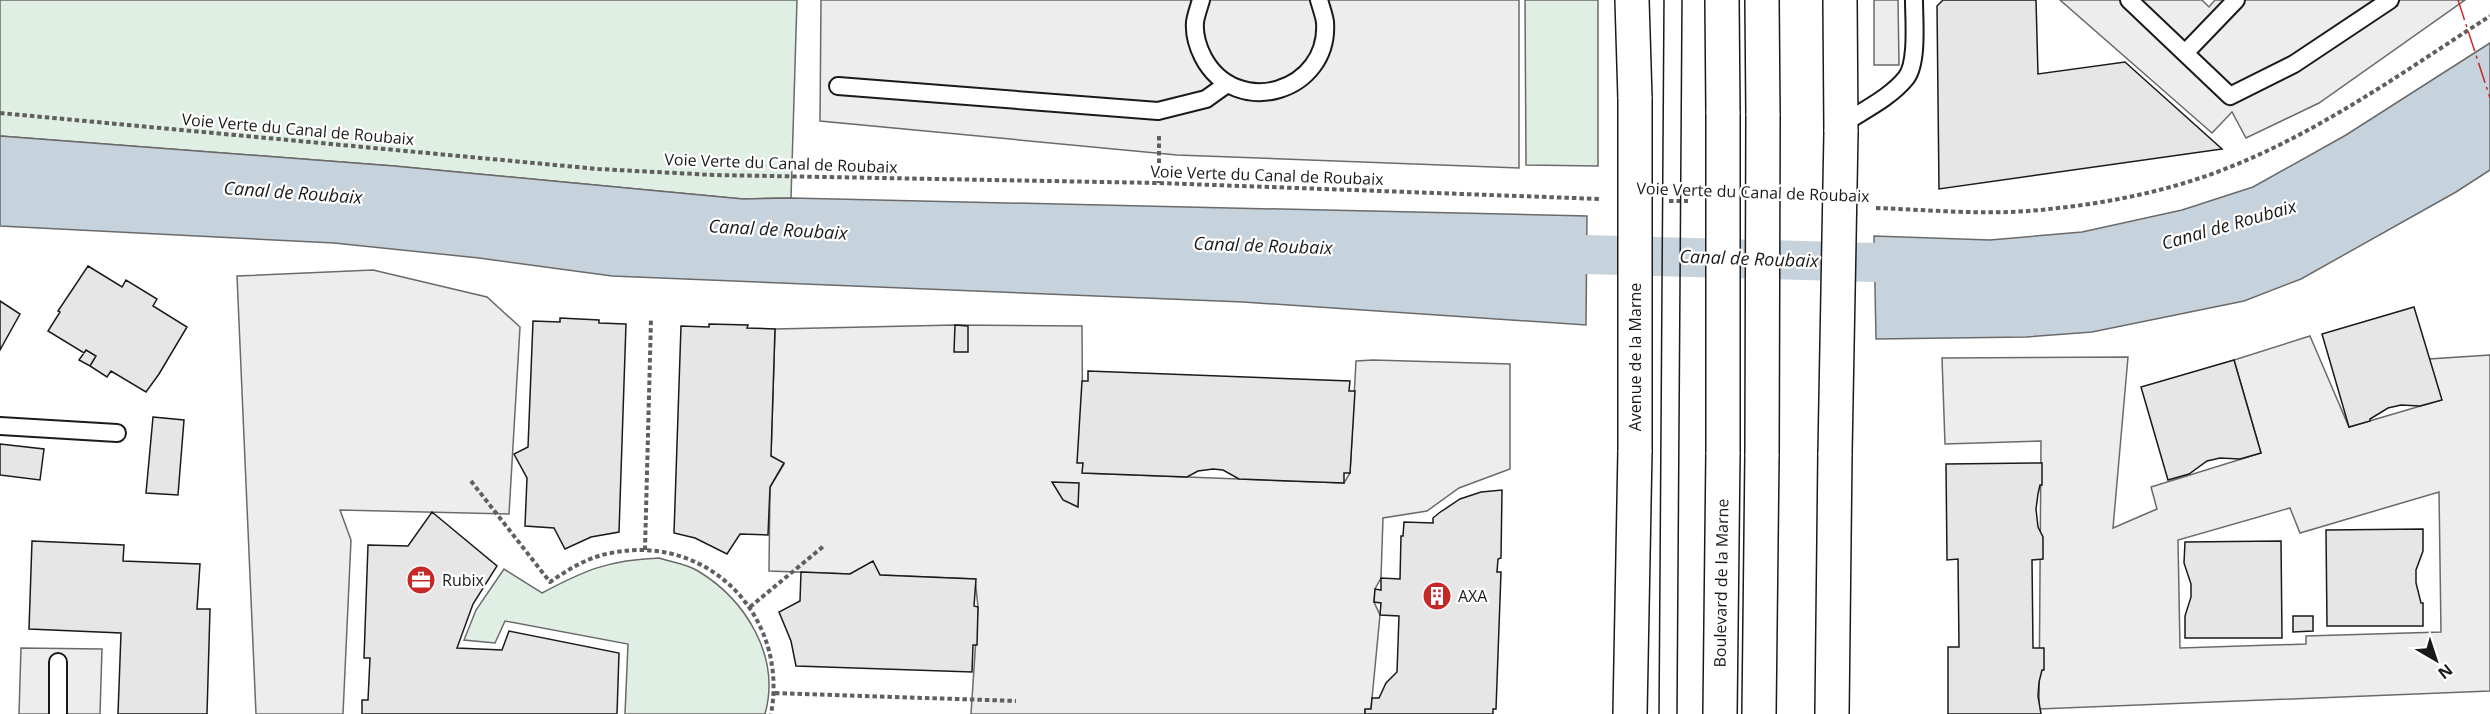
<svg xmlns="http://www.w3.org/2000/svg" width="2490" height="714" viewBox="0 0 2490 714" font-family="'Open Sans',sans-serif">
<rect width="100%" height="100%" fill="#fff"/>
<!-- green -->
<path fill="#e0efe3" stroke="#6a6a6a" stroke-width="1.5" d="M0,0H797L791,198L743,199L394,166L0,136Z
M1525,0H1598V166L1526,165Z
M659,558C671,562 687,564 698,571C746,600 781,657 765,714H625L628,644L505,621L495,643L464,640L476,610L504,569L542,593C585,570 609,560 659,558Z"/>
<!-- parking -->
<path fill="#ededed" stroke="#6a6a6a" stroke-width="1.5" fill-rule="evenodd" d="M821,0H1519V168L1177,155L820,121Z
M1874,0H1898L1899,65H1874Z
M2060,0H2202L2209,7L2215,0H2465L2319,103L2246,138L2232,112L2212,133Z
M373,270L487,297L520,327L509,514L340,510L351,540L343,714H256L237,276Z
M955,325L1082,326L1083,473L1344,483L1350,473L1356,361L1373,360L1510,364V469L1459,488L1427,511L1383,518L1381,578L1375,589L1374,602L1380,615L1371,709L1365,710V714H971L978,607L975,579L880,575L872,562L850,574L769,571L770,487L784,464L771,456L775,329Z
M2310,336L2349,427L2441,400L2429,359L2490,355V691L2039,709L2041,441L1945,444L1942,358L2128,357L2113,528L2157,509L2151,487L2261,453L2234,360ZM2439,492L2441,632L2306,636V644L2180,648L2178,540L2290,508L2300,533Z
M21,648L102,649L100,714H19Z"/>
<!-- water -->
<path fill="#c6d2dc" stroke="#6a6a6a" stroke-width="1.5" d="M2490,43V170L2456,192L2301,279L2244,301L2092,332L2026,337L1876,339L1874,236L1990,240L2082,232L2182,210L2253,187L2346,135Z
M0,136L394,166L743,199L791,198L1587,216L1586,325L1243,302L612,276L479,258L334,243L0,226Z"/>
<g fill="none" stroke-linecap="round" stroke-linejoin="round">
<!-- canal -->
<path stroke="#c6d2dc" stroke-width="39" d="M1533,253L1927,264"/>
</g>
<!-- building -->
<path fill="#e6e6e6" stroke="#1a1a1a" stroke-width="1.5" d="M1943,0H2036L2038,74L2125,62L2222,149L1939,189L1937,6Z
M88,266L122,287L126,280L157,299L153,306L187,327L159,374L146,392L111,371L107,377L90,366L96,356L86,350L84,353L48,331L60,312L58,311Z
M0,301L20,314L0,350Z
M2414,307L2442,400L2420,406L2401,405L2388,408L2370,419V421L2349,427L2322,334Z
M560,318L599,320V323L626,324L619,532L591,537L565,549L554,528L525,526L527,478L514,454L528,447L533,321L560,322Z
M709,324L748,325L747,328L775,329L771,456L784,463L770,487L768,535L740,534L727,554L695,538L674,533L681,326L709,327Z
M955,325L968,326V352H954Z
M86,350L96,356L90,366L79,360Z
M2234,360L2261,453L2240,459L2220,458L2207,461L2189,474L2168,480L2141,387Z
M1088,371L1350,381L1349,391H1355L1350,473H1344V483L1239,479L1223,470L1213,469L1198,471L1187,477L1082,473L1083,463H1077L1082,381H1088Z
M153,417L184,420L178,495L146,493Z
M0,444L44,449L40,480L0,475Z
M2042,463V485H2040L2038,494L2036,509L2038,527L2043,537V559L2032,560L2033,648H2044V670H2042L2039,682L2038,696L2041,714H1948V647H1959L1958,559L1947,560L1946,464Z
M1052,482L1079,483L1078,507L1063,500Z
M1502,490L1501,558L1498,559L1497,572H1501L1496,709H1493V714H1365V709H1371L1372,698H1379L1386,683L1397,672L1399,616L1380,615L1381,603L1374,602L1375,589L1381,590V578L1400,579L1401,536H1403L1404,522L1433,523V518L1439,513L1460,499L1481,492Z
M432,512L497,566L473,604L457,648L502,650L509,631L619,653L617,714H362V700H368L370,658H364L368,545L408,546Z
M2423,529V551L2416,570V583L2421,603H2423V626H2327L2326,530Z
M32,541L124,545L123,561L200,564L197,609H210L207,714H118L121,633L29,629Z
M2281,541L2282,638H2185V616L2191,597V584L2184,563L2185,542Z
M873,561L880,575L976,579L974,606L978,607L977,645H973L972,672L796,666L791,641L779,612L800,601L801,572L850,574Z
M2293,616H2313V631L2293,632Z"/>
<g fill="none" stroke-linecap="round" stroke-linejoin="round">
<!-- service casing -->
<g stroke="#1a1a1a" stroke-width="20">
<path id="service" d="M1201,0C1199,7 1196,15 1195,22C1194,34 1198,47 1203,57C1236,120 1330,92 1325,22C1324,15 1321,7 1319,0
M2129,0L2230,96L2294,64L2390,0
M2186,52L2236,0
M838,86L1158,111L1206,99L1227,84
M1841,125C1862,111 1890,98 1906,78C1918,63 1914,20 1914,0
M0,426L117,433
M58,714V662"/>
</g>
<!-- tertiary casing -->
<g stroke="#1a1a1a" stroke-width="36">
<path id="tertiary" d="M1632,0L1635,99
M1840,0L1841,132
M1630,714L1635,450
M1832,714L1835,453"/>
</g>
<!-- primary casing -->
<g stroke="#1a1a1a" stroke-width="36">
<path id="primary" d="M1722,0L1723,114
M1762,0L1763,116
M1720,714L1723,452
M1759,714L1762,454"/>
</g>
<!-- path -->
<path stroke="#5f5f5f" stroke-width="4" stroke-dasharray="4.5 3" stroke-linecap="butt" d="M0,113L598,169L714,175L1159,183L1601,199
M1159,136V183
M1669,201H1688
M1876,208C1933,210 1992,216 2049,209C2110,203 2173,190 2230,167C2323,130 2406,70 2490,16
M471,481L550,582C569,569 588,557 611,553C709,533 789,617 771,714
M645,550L651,319
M750,607L825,545
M775,693L1016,701"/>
<!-- service -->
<use href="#service" stroke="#fff" stroke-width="16"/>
<!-- tertiary -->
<use href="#tertiary" stroke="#fff" stroke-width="33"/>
<!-- primary -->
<use href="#primary" stroke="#fff" stroke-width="33"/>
<!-- tram -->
<path stroke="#1a1a1a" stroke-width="1.5" d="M1659,714L1664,0
M1677,714L1682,0"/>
<!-- tertiary-bridge casing -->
<g stroke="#1a1a1a" stroke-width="36" stroke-linecap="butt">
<path id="tertiary-bridge" d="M1635,99V450
M1835,453L1841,132"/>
</g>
<!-- primary-bridge casing -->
<g stroke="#1a1a1a" stroke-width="36" stroke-linecap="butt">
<path id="primary-bridge" d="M1723,114V452
M1762,454L1763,116"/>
</g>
<!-- tertiary-bridge -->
<use href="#tertiary-bridge" stroke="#fff" stroke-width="33"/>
<!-- primary-bridge -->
<use href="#primary-bridge" stroke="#fff" stroke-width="33"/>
<!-- power -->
<path stroke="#c62828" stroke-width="1.5" stroke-dasharray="21 4.5 3 4.5" stroke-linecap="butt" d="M2458,0L2490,98"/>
</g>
<!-- icons -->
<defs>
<g id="office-disc" transform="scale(1.5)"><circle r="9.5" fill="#c62828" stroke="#fff"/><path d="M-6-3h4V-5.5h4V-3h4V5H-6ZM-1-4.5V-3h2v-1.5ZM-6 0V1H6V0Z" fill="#fff"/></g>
<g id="building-disc" transform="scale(1.5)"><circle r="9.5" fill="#c62828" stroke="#fff"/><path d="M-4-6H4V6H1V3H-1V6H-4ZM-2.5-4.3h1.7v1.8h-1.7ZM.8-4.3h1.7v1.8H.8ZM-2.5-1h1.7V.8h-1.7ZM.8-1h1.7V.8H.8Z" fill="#fff"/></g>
</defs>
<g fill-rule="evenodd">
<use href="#office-disc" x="421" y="580"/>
<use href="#building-disc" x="1437" y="596"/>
</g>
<g text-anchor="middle" stroke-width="4.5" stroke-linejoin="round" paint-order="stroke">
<!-- street labels -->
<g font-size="16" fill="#1a1a1a" stroke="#fff">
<text transform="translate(298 129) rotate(5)" y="6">Voie Verte du Canal de Roubaix</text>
<text transform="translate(781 163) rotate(2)" y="6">Voie Verte du Canal de Roubaix</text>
<text transform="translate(1267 175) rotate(2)" y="6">Voie Verte du Canal de Roubaix</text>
<text transform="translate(1753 192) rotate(2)" y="6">Voie Verte du Canal de Roubaix</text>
<text transform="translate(1635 357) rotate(-90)" y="6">Avenue de la Marne</text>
<text transform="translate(1721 583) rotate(-89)" y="6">Boulevard de la Marne</text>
</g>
<!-- poi labels -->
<g font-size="16" fill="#1a1a1a" stroke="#fff" text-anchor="start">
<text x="442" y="586">Rubix</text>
<text x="1458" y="602">AXA</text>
</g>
<!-- water labels -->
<g font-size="18" font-style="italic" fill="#1a1a1a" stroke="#fff">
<text transform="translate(293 193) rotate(4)" y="6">Canal de Roubaix</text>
<text transform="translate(2229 225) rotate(-16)" y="6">Canal de Roubaix</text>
<text transform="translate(778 230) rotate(3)" y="6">Canal de Roubaix</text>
<text transform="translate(1263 246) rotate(2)" y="6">Canal de Roubaix</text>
<text transform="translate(1749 259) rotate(2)" y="6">Canal de Roubaix</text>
</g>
</g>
<!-- north arrow -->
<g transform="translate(2436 660) rotate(141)" stroke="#ffffff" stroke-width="4.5" paint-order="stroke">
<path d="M0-4.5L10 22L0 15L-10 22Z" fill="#1a1a1a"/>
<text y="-9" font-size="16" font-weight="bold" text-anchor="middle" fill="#1a1a1a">N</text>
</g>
</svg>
